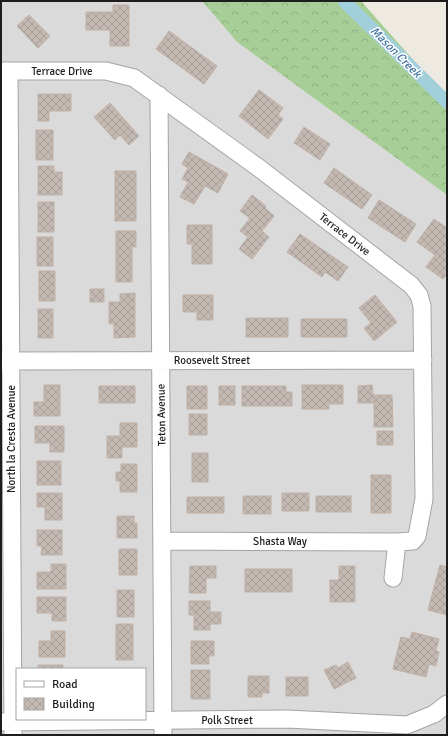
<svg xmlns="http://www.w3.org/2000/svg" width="448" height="736" viewBox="0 0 448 736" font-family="Signika,sans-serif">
<defs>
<pattern id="forest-crowns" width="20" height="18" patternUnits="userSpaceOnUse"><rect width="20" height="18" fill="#a7ce97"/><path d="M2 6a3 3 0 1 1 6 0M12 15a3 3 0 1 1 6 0" fill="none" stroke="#8fb082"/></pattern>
<pattern id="building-cross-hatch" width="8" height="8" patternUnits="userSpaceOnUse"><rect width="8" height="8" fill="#c3b9b2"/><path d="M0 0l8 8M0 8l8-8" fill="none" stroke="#a79f99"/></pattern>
</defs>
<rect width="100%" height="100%" fill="#eeeae2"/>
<!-- residential -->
<path fill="#dbdada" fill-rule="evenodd" d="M1,1H202L237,42L447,195V735H399L385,732L384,735H1ZM17,669H145V719H17Z"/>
<!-- forest -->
<path fill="url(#forest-crowns)" d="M202,1H361L447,98V195L237,42Z"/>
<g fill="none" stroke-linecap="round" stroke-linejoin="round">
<!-- canal -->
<path stroke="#a2cfdc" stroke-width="13" d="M344,1L447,102"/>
</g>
<!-- building -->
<path fill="url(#building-cross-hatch)" stroke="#c0b0a5" d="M113,5H129V46H110V30H86V12H113Z
M29,15L50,36L38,48L17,26Z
M169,31L217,66L204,84L156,49Z
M259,90L283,108L278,115L283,119L268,139L239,116Z
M38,94H71V111H49V121H38Z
M110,103L139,136L129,145L120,135L115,140L94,117Z
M304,127L330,144L320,160L294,143Z
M36,130H53V160H36Z
M189,152L228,174L218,193L205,186L194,204L180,197L188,182L182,179L188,168L182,164Z
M38,166H54V172H62V195H38Z
M334,168L372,195L362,209L324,183Z
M115,171H136V221H115Z
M252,195L266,206L265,208L274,216L262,231L269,237L252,259L239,249L248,237L240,231L250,218L240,211Z
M379,200L416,224L405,242L368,218Z
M38,202H54V232H38Z
M434,219L447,228V273L443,279L426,267L435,255L417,242Z
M187,225H212V264H192V244H187Z
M116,231H136V247H132V282H116Z
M300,234L348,267L338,281L325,272L322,277L287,252Z
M37,237H53V266H37Z
M39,271H55V301H39Z
M90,289H104V302H90Z
M135,293V337L114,338V324H109V302H120V294Z
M183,295H213V320H197V312H183Z
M375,295L397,322L374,341L364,328L371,323L359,308Z
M38,309H53V338H38Z
M246,318H288V337H246Z
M301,319H347V337H301Z
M44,385H60V416H34V402H44Z
M302,385H343V404H329V409H302Z
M372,385L373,395H392L393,427H374V403H358V386Z
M99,386H135V403H99Z
M187,386H207V409H187Z
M219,386H235V405H219Z
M242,386H286V392H292V406H242Z
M189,414H207V435H189Z
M120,423H137V447H122V458H107V436H120Z
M35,426H64V452H50V443H35Z
M377,431H393V445H377Z
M192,453H208V482H192Z
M37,461H61V485H37Z
M121,464H137V492H120V481H116V472H121Z
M371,475H391V513H371Z
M37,493H62V520H45V507H37Z
M282,493H309V511H282Z
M243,496H271V514H243Z
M316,496H351V512H316Z
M187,497H224V513H187Z
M117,516H134V523H137V538H117Z
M37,530H62V555H41L42,546H37Z
M119,549H137V575H119Z
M51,564H66V589H37V572H51Z
M440,565L447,567V615L428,610Z
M190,566H216V578H206V593H189Z
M339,566H355V602H330V580H339Z
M245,569H292V592H245Z
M117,590H134V617H117Z
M37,597H66V621H52V613H37Z
M189,601H210V612H221V624H210V630H194V615H189Z
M116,624H133V660H116Z
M51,631H65V657H39V641H51Z
M412,632L439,639L436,651L439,652L436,666L429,664L426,677L393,669L401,637L410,639Z
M191,641H214V656H209V664H191Z
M348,662L356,678L334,689L324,670L336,665L338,668Z
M38,665H63V669H38Z
M191,670H210V699H191Z
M248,676H269V693H262V697H248Z
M286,677H308V696H286Z"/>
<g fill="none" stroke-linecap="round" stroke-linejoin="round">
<!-- minor casing -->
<g stroke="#a4a4a4" stroke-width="19">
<path id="minor" d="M1,71H106L134,78L259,168L411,285L419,295L422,306L424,499L417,536L413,541L397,542L393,578
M9,71L13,735
M159,95L163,735
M1,361L423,360
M163,541L397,542
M1,722L287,719L407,725L434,714L447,704"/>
</g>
<!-- minor -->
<use href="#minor" stroke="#fff" stroke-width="17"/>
</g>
<g text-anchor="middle" stroke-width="3" stroke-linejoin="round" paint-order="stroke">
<!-- street labels -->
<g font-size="11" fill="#1d1d1d" stroke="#fff">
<text x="62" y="75">Terrace Drive</text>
<text transform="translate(345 234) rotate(38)" y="4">Terrace Drive</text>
<text x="212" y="364">Roosevelt Street</text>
<text transform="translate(161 415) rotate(-91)" y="4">Teton Avenue</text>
<text transform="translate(11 439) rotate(-90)" y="4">North la Cresta Avenue</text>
<text x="280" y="545">Shasta Way</text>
<text x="227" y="724">Polk Street</text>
</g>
<!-- water labels -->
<g font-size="12" font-style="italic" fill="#4777a4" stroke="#fff">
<text transform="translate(396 52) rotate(45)" y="4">Mason Creek</text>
</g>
</g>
<!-- border -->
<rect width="448" height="736" fill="none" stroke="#1d1d1d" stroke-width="4"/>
<!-- legend -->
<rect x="16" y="668" width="130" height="52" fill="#ffffff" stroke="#a5a5a5"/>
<rect x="24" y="681" width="20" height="6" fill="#ffffff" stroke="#a5a5a5"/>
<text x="52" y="688" font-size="12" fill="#1d1d1d">Road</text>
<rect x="24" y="698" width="20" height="12" fill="url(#building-cross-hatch)" stroke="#a5a5a5"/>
<text x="52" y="708" font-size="12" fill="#1d1d1d">Building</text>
</svg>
